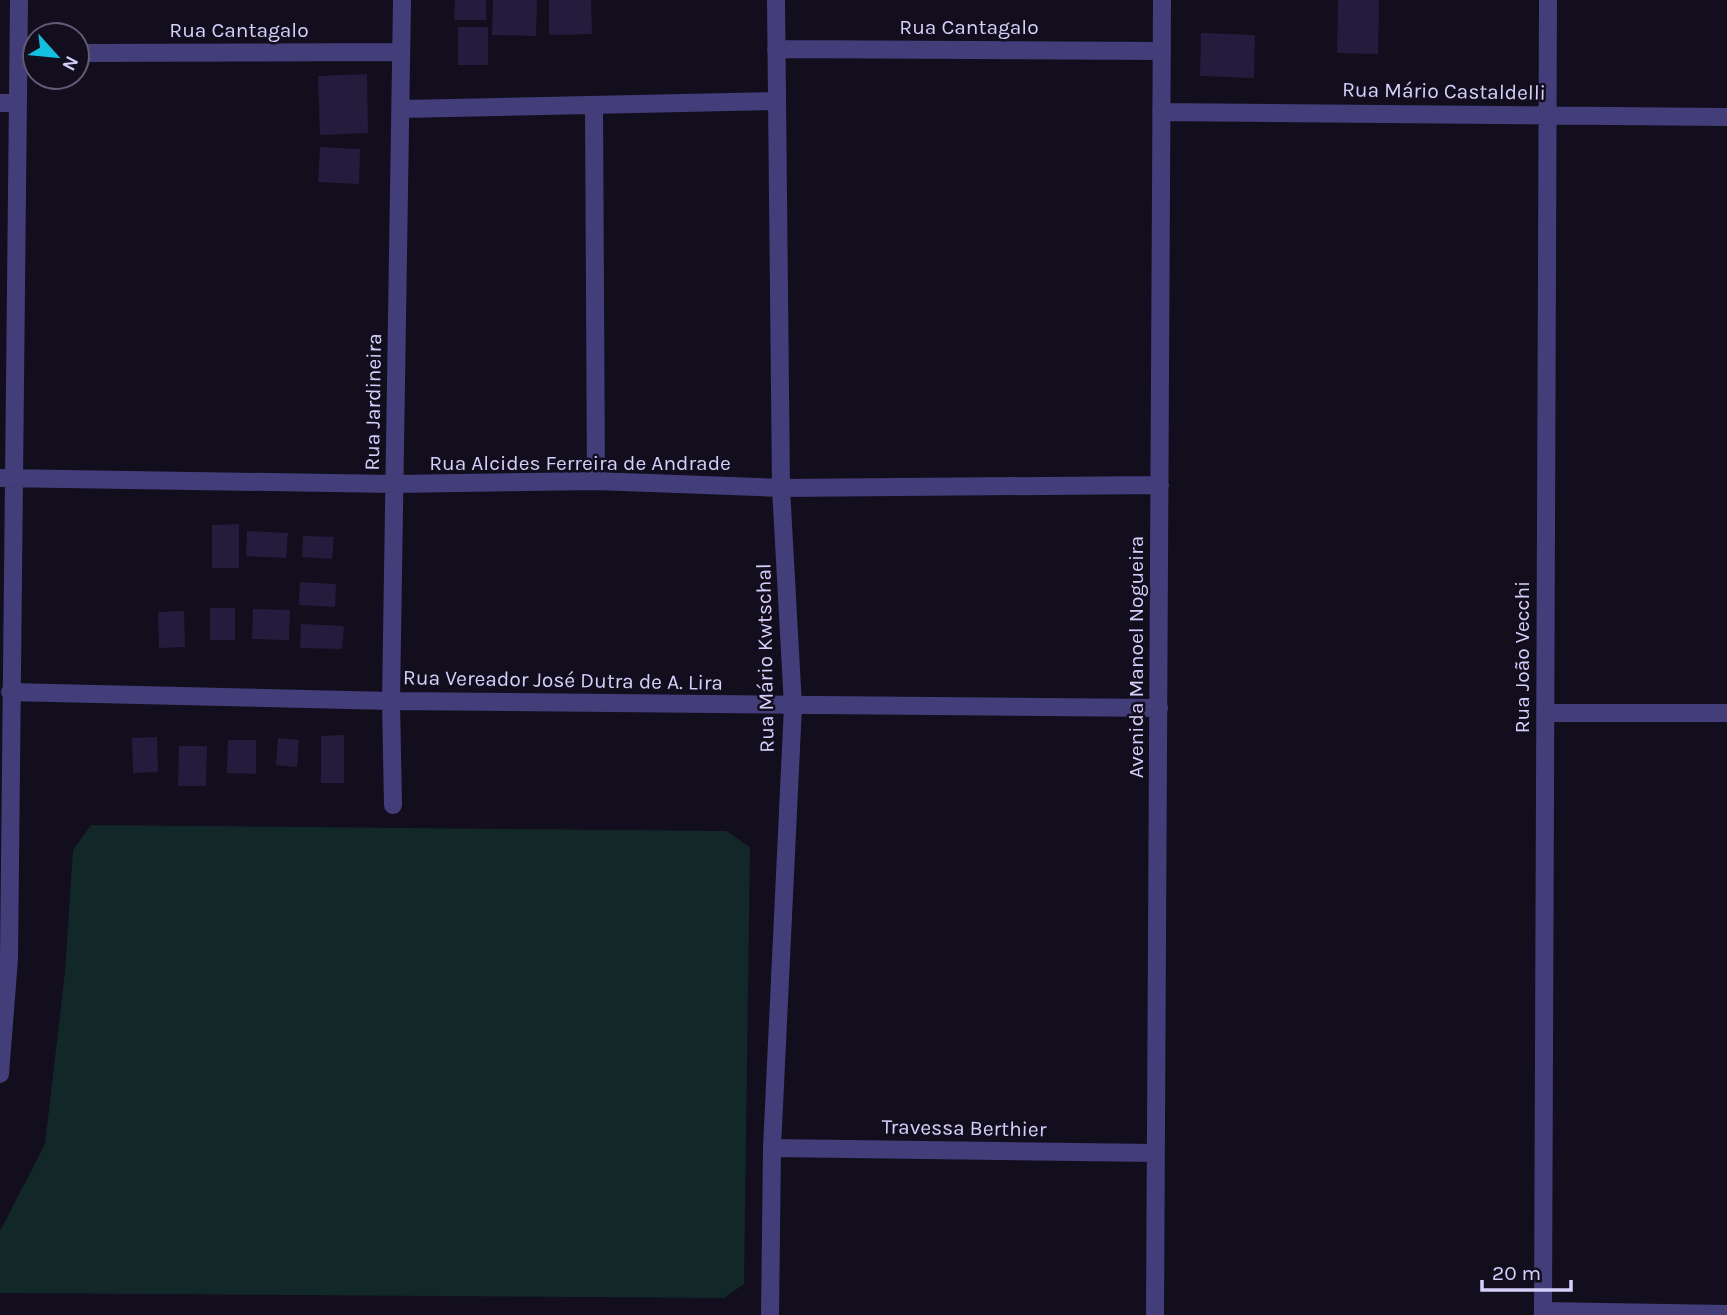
<svg xmlns="http://www.w3.org/2000/svg" width="1727" height="1315" viewBox="0 0 1727 1315" font-family="Karla,sans-serif">
<rect width="100%" height="100%" fill="#120e1e"/>
<!-- green -->
<path fill="#122727" d="M91,825L726,831L750,847L744,1284L724,1298L0,1293V1231L45,1144L65,972L73,850Z"/>
<!-- building -->
<path fill="#251c3d" d="M455,0H486V20H454Z
M493,0H537L536,36L492,35Z
M549,0H591L592,34L549,35Z
M1338,0H1379L1378,54L1337,53Z
M458,27H488V65H458Z
M1201,33L1255,35L1254,78L1200,76Z
M367,74L368,133L320,135L318,76Z
M320,147L360,149L359,184L318,182Z
M239,524V568H212V525Z
M247,531L288,533L286,558L246,556Z
M303,536L334,537L332,559L302,557Z
M300,582L336,584L335,607L299,605Z
M210,608H235V640H210Z
M253,609L290,610L289,640L252,639Z
M184,611L185,647L159,648L158,612Z
M301,624L344,626L342,649L300,648Z
M344,735V783H321V736Z
M157,737L158,772L133,773L132,738Z
M278,738L299,740L297,767L276,765Z
M228,740H256V774L227,773Z
M179,746H207L206,786H178Z"/>
<g fill="none" stroke-linecap="round" stroke-linejoin="round">
<!-- minor -->
<path stroke="#433d79" stroke-width="18" d="M776,49L1162,51
M77,53L401,52
M0,103H18
M594,107L596,481
M401,109L777,101
M1161,112L1727,117
M0,478L394,484L596,481L781,488L1160,485
M10,692L391,701L1159,708
M1545,713H1727
M393,805L391,701L402,0
M0,1074L9,959L19,0
M772,1148L1156,1153
M1543,1311L1727,1314
M770,1315L772,1148L793,706L781,488L776,0
M1155,1315L1162,0
M1543,1315L1548,0"/>
</g>
<g text-anchor="middle" stroke-width="5" stroke-linejoin="round" paint-order="stroke">
<!-- street labels -->
<g font-size="21" fill="#d7cffb" stroke="#120e1e">
<text x="969" y="34">Rua Cantagalo</text>
<text x="239" y="37">Rua Cantagalo</text>
<text transform="translate(1444 91) rotate(1)" y="7">Rua Mário Castaldelli</text>
<text transform="translate(373 402) rotate(-89)" y="7">Rua Jardineira</text>
<text x="580" y="470">Rua Alcides Ferreira de Andrade</text>
<text transform="translate(1136 657) rotate(-90)" y="7">Avenida Manoel Nogueira</text>
<text transform="translate(1522 657) rotate(-90)" y="7">Rua João Vecchi</text>
<text transform="translate(765 658) rotate(-91)" y="7">Rua Mário Kwtschal</text>
<text transform="translate(563 680) rotate(1)" y="7">Rua Vereador José Dutra de A. Lira</text>
<text transform="translate(964 1128) rotate(1)" y="7">Travessa Berthier</text>
</g>
</g>
<!-- north arrow -->
<g transform="translate(56 56) rotate(117)"><circle r="33" fill="#120e1e" stroke="#615b76" stroke-width="2"/>
<path d="M0-5L12 26L0 18L-12 26Z" fill="#14c0e2"/>
<text y="-10" font-size="19" font-weight="bold" text-anchor="middle" fill="#d7cffb">N</text>
</g>
<!-- scale -->
<path d="M1482 1280v10h89v-10" fill="none" stroke="#d7cffb" stroke-width="3.5"/>
<text x="1492" y="1280" font-size="21" fill="#d7cffb" stroke="#120e1e" stroke-width="5" paint-order="stroke">20 m</text>
</svg>
